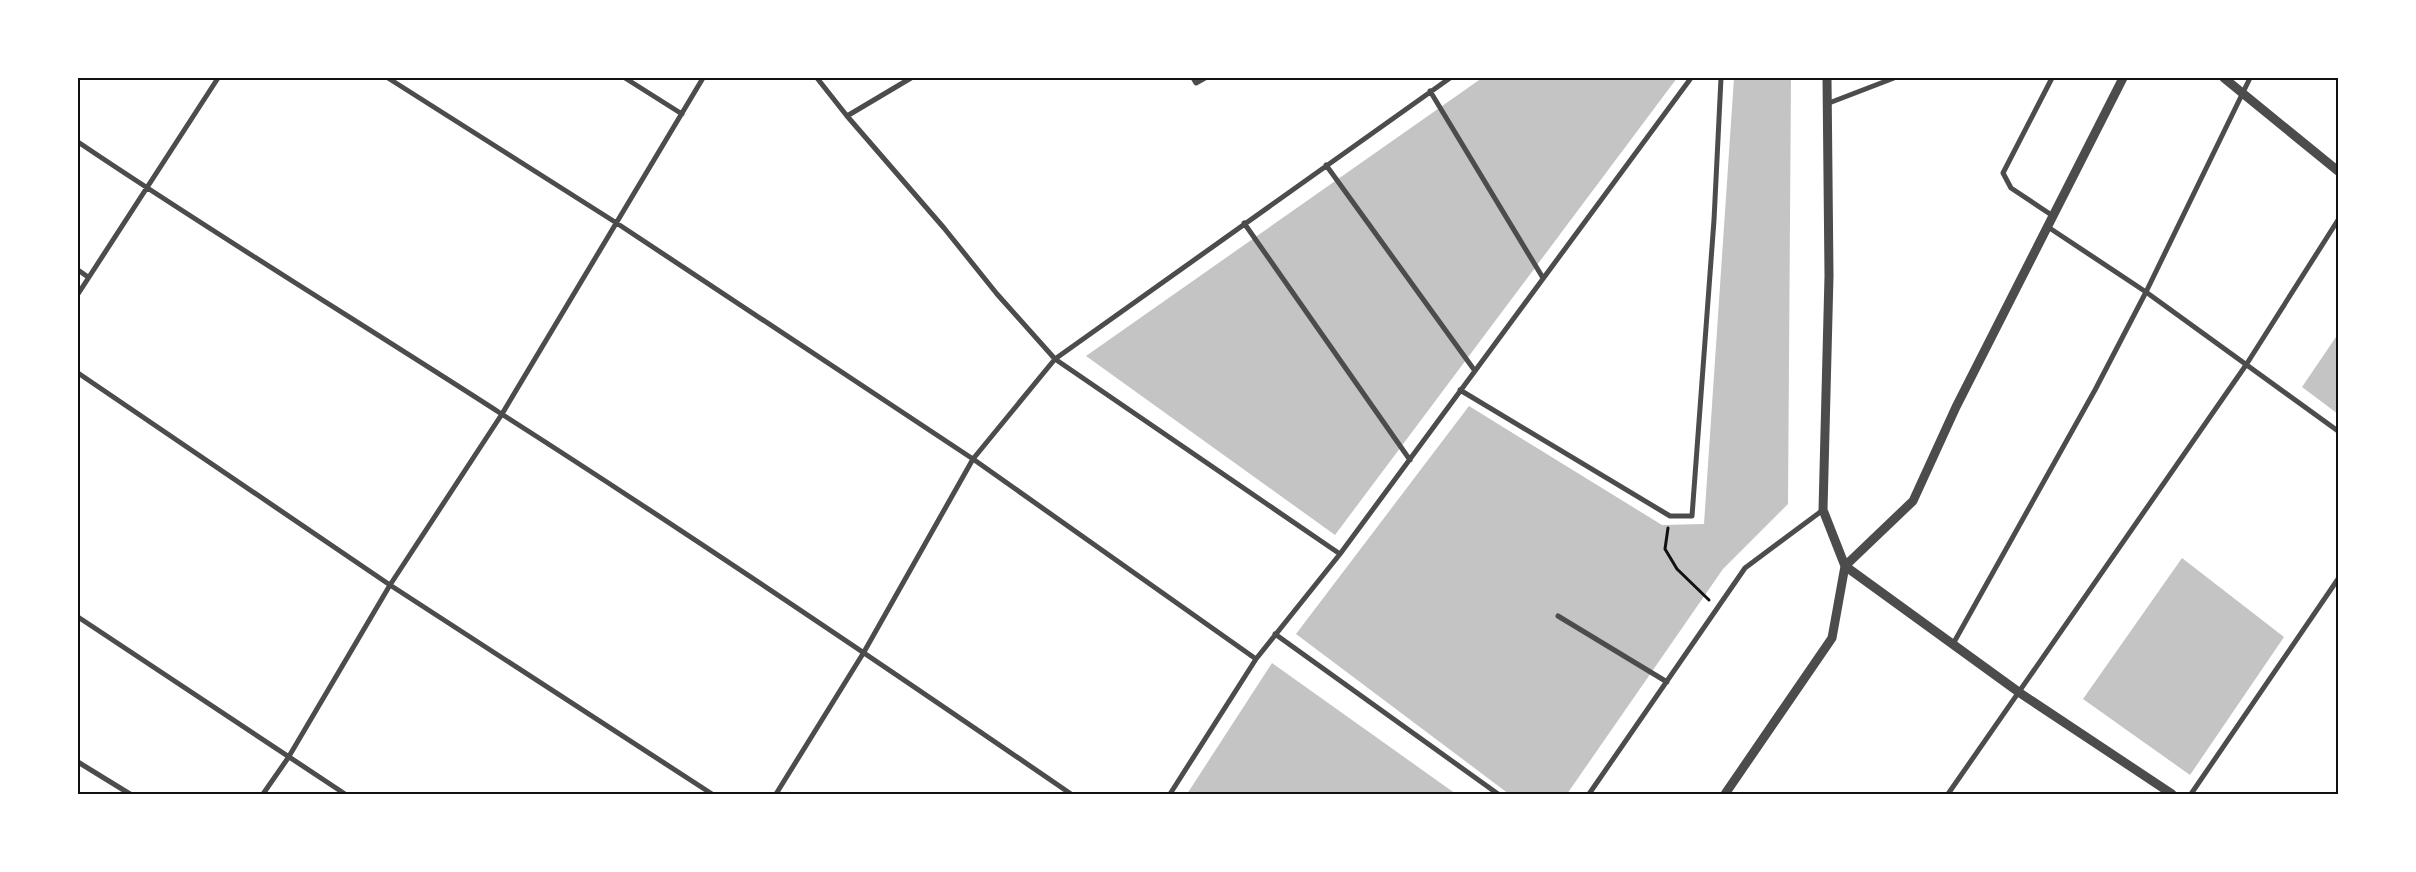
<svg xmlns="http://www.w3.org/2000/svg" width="2416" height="872" viewBox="0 0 2416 872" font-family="Cabin,sans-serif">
<rect width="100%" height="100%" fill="#fff"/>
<!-- building -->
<path fill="#c4c4c4" d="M1482,78H1677L1335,535L1086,356Z
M1734,78H1791L1788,504L1723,569L1567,794H1509L1296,634L1469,406L1662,525L1704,524Z
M2338,334V414L2302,387Z
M2182,558L2284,637L2190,775L2083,699Z
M1272,663L1456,794H1187Z"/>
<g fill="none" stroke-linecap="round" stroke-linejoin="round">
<!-- path -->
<path stroke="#111" stroke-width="3" d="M1668,528L1665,549L1677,569L1709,600"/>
<!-- minor -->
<path stroke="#4c4c4c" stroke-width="5" d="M388,78L615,222L973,459L1256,659L1170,794
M625,78L682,114
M817,78L847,116L944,228L997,294L1055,359L1340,554L1256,659
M1193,78L1196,83L1205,78
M2052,78L2003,173L2011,188L2053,216
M1430,91L1543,278
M1829,103L1894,78
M847,116L911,78
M78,142C216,235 359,322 500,413C693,536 883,665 1071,794
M1326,165L1475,371
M1244,223L1410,460
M2048,227L2146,292L2338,431
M78,270L88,277
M78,294L218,78
M78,373L390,585L712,794
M1460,390L1670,516H1692L1714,220L1721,78
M1340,554L1691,78
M1558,616L1667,682
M78,617L345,794
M1275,634L1498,794
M1953,644L2095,390L2146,292L2250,78
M78,762L130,794
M263,794L288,758L390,585L502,414L703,78
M776,794L864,652L973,459L1055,359L1450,78
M1589,794L1745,568L1823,510
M1948,794L2246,365L2338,220
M2191,794L2338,579"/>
<!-- tertiary -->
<path stroke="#4c4c4c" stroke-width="9" d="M2224,78L2338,171
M1845,566L1913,501L1956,407L2123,78
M1845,566L2020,693L2172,794
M1725,794L1832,638L1845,566L1823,510L1829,276L1827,78"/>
</g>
<!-- border -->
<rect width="2416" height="872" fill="none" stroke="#ffffff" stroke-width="158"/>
<rect x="79" y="79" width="2258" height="714" fill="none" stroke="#111" stroke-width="2"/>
</svg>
